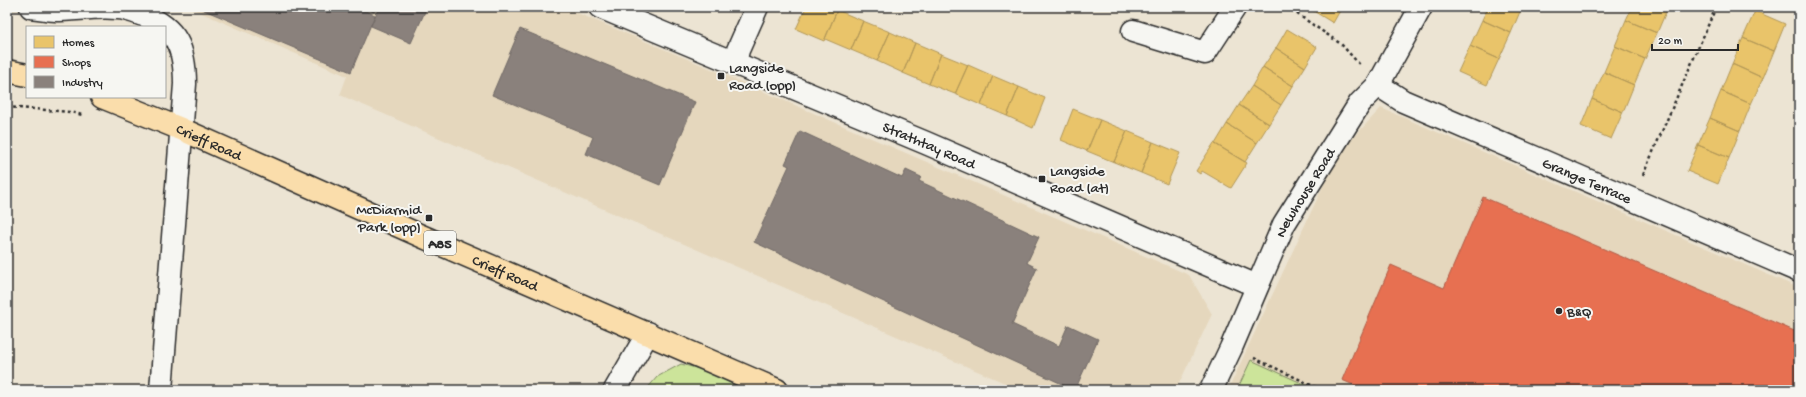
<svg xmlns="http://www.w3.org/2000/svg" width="1806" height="397" viewBox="0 0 1806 397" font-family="'Gochi Hand',sans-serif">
<rect width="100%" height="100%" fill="#ece4d3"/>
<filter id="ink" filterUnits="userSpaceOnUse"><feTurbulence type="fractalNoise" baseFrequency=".025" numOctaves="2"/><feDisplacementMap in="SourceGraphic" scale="8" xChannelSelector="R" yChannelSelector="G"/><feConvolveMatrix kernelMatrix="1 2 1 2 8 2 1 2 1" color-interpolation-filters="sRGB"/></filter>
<g filter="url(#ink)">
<!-- built -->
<path fill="#e5d7bd" d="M188,7H563L709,68L1189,275L1212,314L1176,390H1021L340,95L347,76Z
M1381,108L1799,288V390H1228L1338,154Z"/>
<!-- green -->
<path fill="#cce49a" stroke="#7c8862" d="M1251,360L1308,386L1306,390H1237Z
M681,364L711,372L742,390H646L657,377Z"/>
<!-- homes -->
<path fill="#e9c46a" stroke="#b09657" d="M806,7L838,8L824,41L796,29Z
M1307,7H1342L1333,23Z
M1488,7H1522L1511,33L1482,20Z
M1632,7H1668L1657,33L1626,20Z
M837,10L863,21L851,50L825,39Z
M1755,11L1785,24L1774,51L1743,38Z
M1482,20L1511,33L1499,59L1470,46Z
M1626,20L1657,33L1645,59L1615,46Z
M863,21L890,32L877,61L851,50Z
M1287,29L1317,47L1305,67L1276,48Z
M890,32L915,43L903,73L877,61Z
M1743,38L1774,51L1763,78L1732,64Z
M915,43L941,54L929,84L903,73Z
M1470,46L1499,59L1487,85L1458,72Z
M1615,46L1645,59L1634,85L1604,72Z
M1276,48L1305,67L1293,86L1263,67Z
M941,54L968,65L955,94L929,84Z
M1732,64L1763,78L1751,104L1721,91Z
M968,65L993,76L981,105L955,94Z
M1263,67L1293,86L1281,105L1252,86Z
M1604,72L1634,85L1623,112L1592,99Z
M993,76L1019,87L1007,116L981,105Z
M1252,86L1281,105L1269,124L1239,105Z
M1019,87L1045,98L1033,128L1007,116Z
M1721,91L1751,104L1740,131L1710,118Z
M1592,99L1623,112L1611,139L1581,126Z
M1239,105L1269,124L1257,143L1227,124Z
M1073,109L1100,120L1087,151L1061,140Z
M1710,118L1740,131L1729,158L1698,145Z
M1100,120L1127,131L1114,162L1087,151Z
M1227,124L1257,143L1245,162L1215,144Z
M1127,131L1153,142L1141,173L1114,162Z
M1153,142L1180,153L1167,184L1141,173Z
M1214,143L1247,163L1231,188L1202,171L1200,174L1196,171Z
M1698,145L1729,158L1718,184L1687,171Z"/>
<!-- shops -->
<path fill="#e76f51" stroke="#af5b46" d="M1483,197L1799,333V390H1365L1342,380L1391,265L1444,288Z"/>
<!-- industry -->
<path fill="#8a817c" stroke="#6e6764" d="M197,7H356L375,15L351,72Z
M361,7H376L374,12Z
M379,7H427L411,43L371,26Z
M520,29L695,102L660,185L586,154L593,137L492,95Z
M800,131L902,178L906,170L921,177L919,181L1039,237L1027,263L1037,268L1012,324L1059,346L1068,325L1098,339L1075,390L754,242L789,166L785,164Z"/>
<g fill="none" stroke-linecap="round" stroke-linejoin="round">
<!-- minor casing -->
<g stroke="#2b2b2b" stroke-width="25">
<g id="minor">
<path d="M31,7C39,8 48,10 55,10C76,10 96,6 117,8C125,8 135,12 143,15C177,28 185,49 185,84L161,390"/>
<path id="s1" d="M600,7L926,143L1257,286"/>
<path d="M1133,31L1205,53L1235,7"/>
<path d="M735,63L738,50L757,7"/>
<path id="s2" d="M1378,85L1403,101L1799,271"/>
<path d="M615,390L648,333"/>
<path id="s3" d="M1211,390L1231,348L1284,224L1360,103L1378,85L1421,7"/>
</g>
</g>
<!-- major casing -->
<g stroke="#2b2b2b" stroke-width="25">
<g id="major">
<path d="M7,71L27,75"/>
<path id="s4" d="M102,97L181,129L419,235L777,390"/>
</g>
</g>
<!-- path -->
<path stroke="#2b2b2b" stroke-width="2.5" stroke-dasharray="3 3" stroke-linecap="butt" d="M1287,7L1341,44L1360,65
M7,107L71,112L82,115
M1643,175L1716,7
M1254,358L1322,390"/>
<!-- minor -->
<use href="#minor" stroke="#f6f6f2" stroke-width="22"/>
<!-- major -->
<use href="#major" stroke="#faddab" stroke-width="22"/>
</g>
</g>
<!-- markers -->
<g fill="#2b2b2b" stroke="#f6f6f2" stroke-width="1.5">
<rect x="717" y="72" width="8" height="8" rx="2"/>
<rect x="1038" y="175" width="8" height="8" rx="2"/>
<rect x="425" y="214" width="8" height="8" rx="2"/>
<circle cx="1559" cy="311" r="4"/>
</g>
<g text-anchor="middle" stroke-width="4" stroke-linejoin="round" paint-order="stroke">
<!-- shield labels -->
<rect fill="#f6f6f2" stroke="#686867" stroke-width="1" x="424" y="231" width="32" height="24" rx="3"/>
<g font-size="14" font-weight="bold" fill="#2b2b2b">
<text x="440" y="248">A85</text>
</g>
<!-- poi labels -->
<g font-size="15" fill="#2b2b2b" stroke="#f6f6f2" text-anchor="start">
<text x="729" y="72">Langside<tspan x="729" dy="17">Road (opp)</tspan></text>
<text x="1050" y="175">Langside<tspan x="1050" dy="17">Road (at)</tspan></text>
<text x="421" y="214" text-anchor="end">McDiarmid<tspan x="421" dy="17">Park (opp)</tspan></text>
<text x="1567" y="316">B&amp;Q</text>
</g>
<!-- street labels -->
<g font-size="15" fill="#2b2b2b" stroke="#f6f6f2">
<text dy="5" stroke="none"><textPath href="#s4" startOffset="116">Crieff Road</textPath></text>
<text dy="5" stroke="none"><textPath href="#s1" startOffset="357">Strathtay Road</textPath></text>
<text dy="5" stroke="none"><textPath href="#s2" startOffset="230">Grange Terrace</textPath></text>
<text dy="5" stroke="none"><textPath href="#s3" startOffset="219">Newhouse Road</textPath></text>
<text dy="5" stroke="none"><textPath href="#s4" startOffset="440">Crieff Road</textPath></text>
</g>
</g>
<!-- margin -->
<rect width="1806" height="397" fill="none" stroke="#f6f6f2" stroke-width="24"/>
<rect x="12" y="12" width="1782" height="373" fill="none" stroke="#2b2b2b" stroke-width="1.5" filter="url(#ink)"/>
<!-- legend -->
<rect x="26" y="26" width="140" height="72" fill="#f6f6f2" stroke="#a5a5a2"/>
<rect x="34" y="36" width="20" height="12" fill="#e9c46a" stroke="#a5a5a2"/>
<text x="62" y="46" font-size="12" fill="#2b2b2b">Homes</text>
<rect x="34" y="56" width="20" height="12" fill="#e76f51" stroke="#a5a5a2"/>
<text x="62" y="66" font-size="12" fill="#2b2b2b">Shops</text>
<rect x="34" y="76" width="20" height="12" fill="#8a817c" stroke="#a5a5a2"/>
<text x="62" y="86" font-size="12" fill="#2b2b2b">Industry</text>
<!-- scale -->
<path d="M1652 44v6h86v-6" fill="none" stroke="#2b2b2b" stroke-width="2"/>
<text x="1658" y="44" font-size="12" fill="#2b2b2b" stroke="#f6f6f2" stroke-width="3" paint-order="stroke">20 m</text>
</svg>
